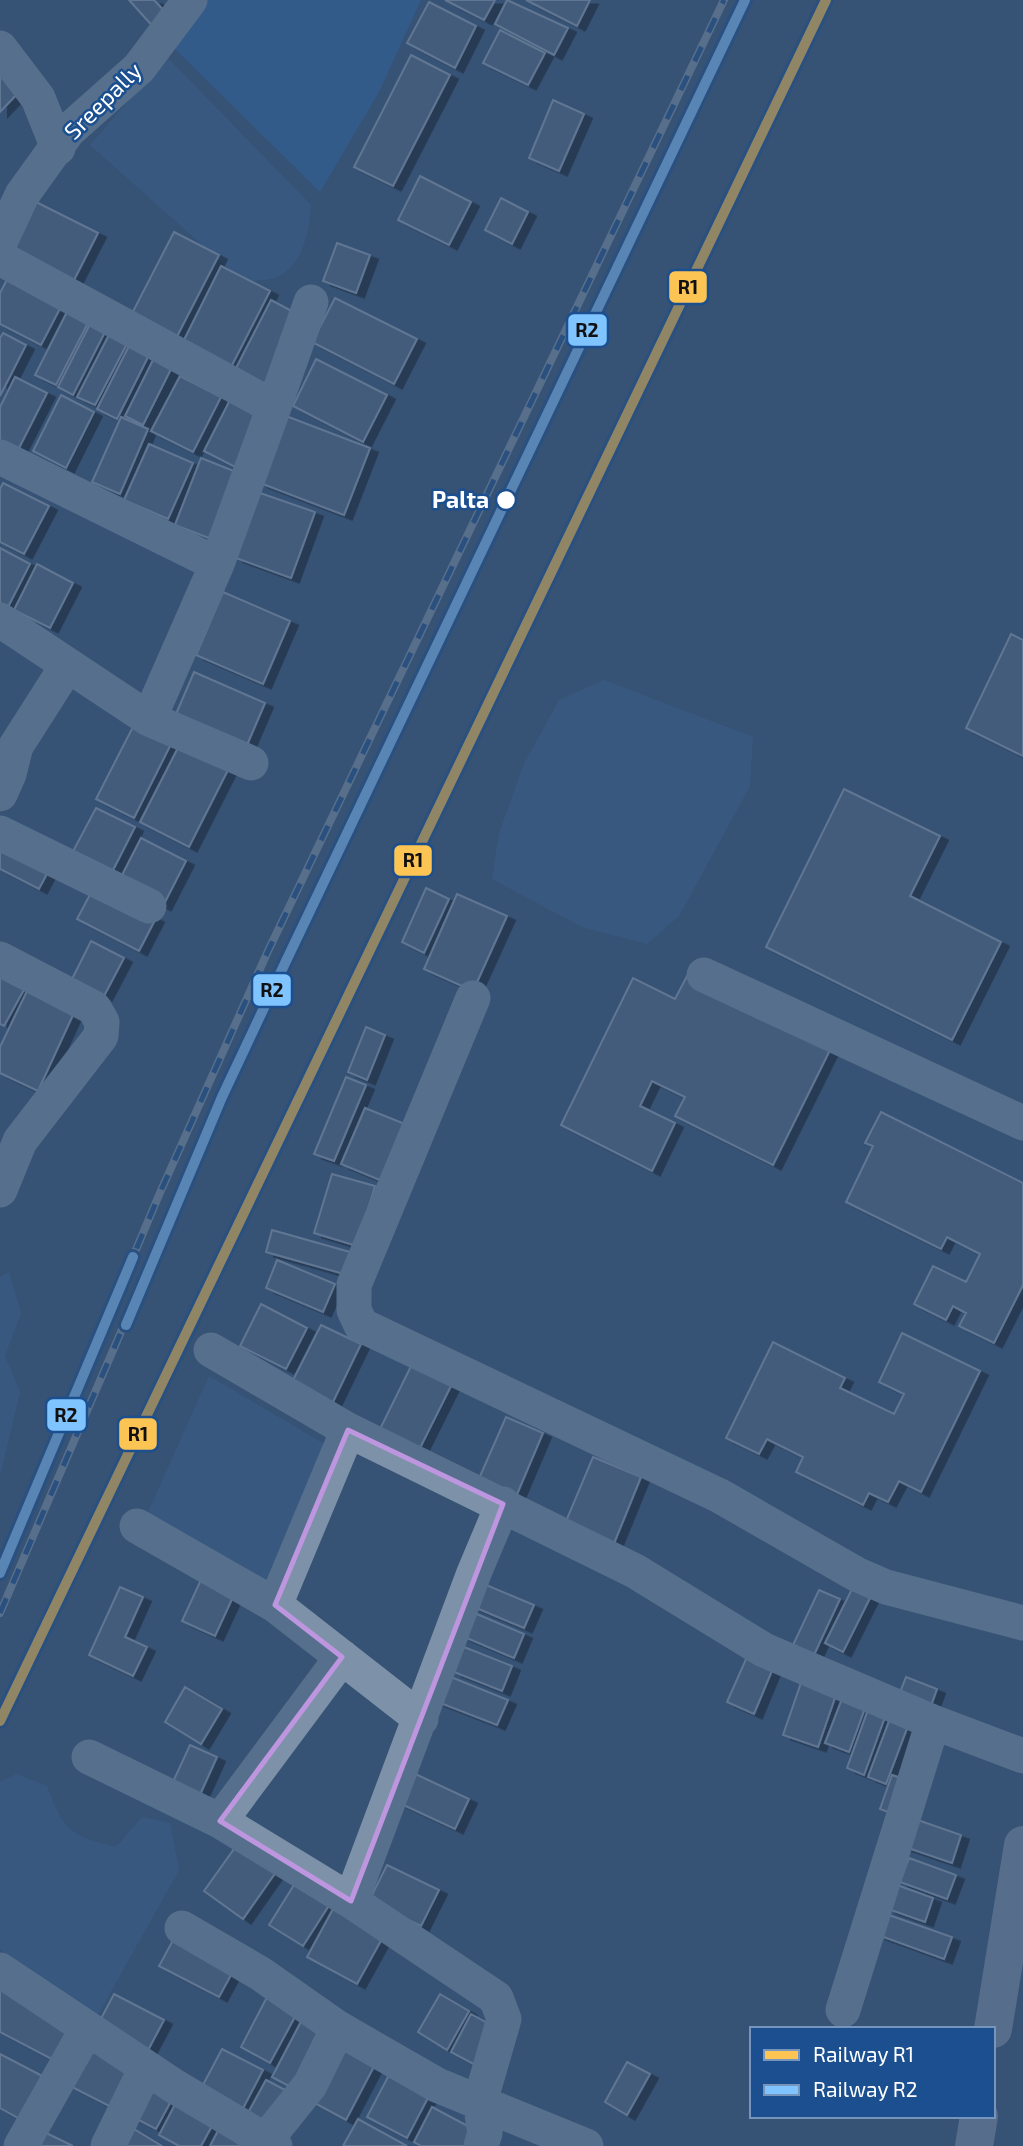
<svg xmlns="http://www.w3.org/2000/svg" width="1023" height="2146" viewBox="0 0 1023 2146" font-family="'Exo 2',sans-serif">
<defs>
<filter id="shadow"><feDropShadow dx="8" dy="4.5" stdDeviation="0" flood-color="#0009"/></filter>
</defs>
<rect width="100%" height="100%" fill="#365274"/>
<!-- green -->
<path fill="#2f66a5" d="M202,0H421L379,92L320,192L171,45Z"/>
<!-- water -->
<path fill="#3b618d" d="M167,57L311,205C309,232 304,264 277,277C269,281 254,280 244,282L90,145Z
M604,680L753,737L750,786L679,916L647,944L582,927L492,879L499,833L524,764L559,700Z
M9,1272L21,1313L5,1356L20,1392L0,1476V1277Z
M209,1376L331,1448L270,1585L146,1517Z
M16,1774L47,1786C63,1830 70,1836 116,1847L142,1817L170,1823L179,1870L95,2020L45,1988L0,1949V1782Z"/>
<!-- building -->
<path fill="#526984" stroke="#92a2b6" stroke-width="2" filter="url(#shadow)" d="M129,0H154L170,17L156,30Z
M445,0H495L484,20Z
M507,0L568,28L554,55L495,24Z
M526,0H590L577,26Z
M429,2L476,26L455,68L407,43Z
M500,30L545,53L528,85L483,63Z
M411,55L450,75L393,186L354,167Z
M0,74L19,92L0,112Z
M553,100L584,114L559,171L529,158Z
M420,176L471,202L449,245L398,220Z
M26,197L98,233L72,284L0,247Z
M501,198L528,212L512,244L485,230Z
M174,232L219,255L171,348L126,325Z
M337,243L370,255L356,293L323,281Z
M221,266L270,291L229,371L181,346Z
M12,270L66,297L41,345L0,324V293Z
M335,298L417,339L394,384L312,342Z
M271,300L301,316L272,396L232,376Z
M70,306L91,317L56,385L35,375Z
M91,322L106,330L73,395L58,387Z
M111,331L129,340L95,405L77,397Z
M3,333L26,345L0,396V338Z
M132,340L152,349L117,419L97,409Z
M155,356L173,365L143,425L125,416Z
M316,359L387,395L363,442L293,406Z
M180,376L221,397L193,452L151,431Z
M15,377L47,393L15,456L0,448V407Z
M61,395L94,412L66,468L33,451Z
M231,398L266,416L239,469L204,451Z
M286,416L370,448L344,515L260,483Z
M121,417L148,429L120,494L92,482Z
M149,444L193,463L168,519L124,500Z
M201,458L244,475L219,542L175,525Z
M3,483L49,506L24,554L0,542V489Z
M260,493L315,512L291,578L236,558Z
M0,548L30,564L8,607L0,603Z
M37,564L73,583L50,628L14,610Z
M223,592L290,621L263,684L196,655Z
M1011,634L1023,640V756L966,728Z
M194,672L265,703L247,745L176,714Z
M137,719L174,738L134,818L96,799Z
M182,740L231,764L189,847L140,822Z
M844,789L940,836L910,896L1001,942L952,1040L766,947Z
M96,808L135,827L110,876L70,857Z
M141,838L186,861L163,906L118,883Z
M0,840L51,866L39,889L0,869Z
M94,887L156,918L139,951L77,919Z
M426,888L449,899L424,953L402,942Z
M457,894L507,916L473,991L424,969Z
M91,941L124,958L104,996L72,979Z
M0,971L26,986L4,1026L0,1024Z
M687,976L831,1048L773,1165L675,1116L685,1097L652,1081L640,1106L675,1123L652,1171L561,1125L633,978L675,999Z
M27,991L73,1015L38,1091L0,1073V1047Z
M366,1027L385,1035L367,1080L348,1072Z
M346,1077L366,1085L334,1161L314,1154Z
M365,1108L410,1126L387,1183L341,1164Z
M881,1112L1023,1183V1285L994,1343L959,1326L966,1313L953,1306L946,1320L914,1304L933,1266L966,1282L980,1254L947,1237L941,1249L846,1202L873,1146L865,1143Z
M332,1174L375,1186L357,1246L314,1233Z
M272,1230L350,1252L344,1274L266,1252Z
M277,1260L335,1284L323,1312L266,1288Z
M261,1304L307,1328L286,1369L240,1346Z
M321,1325L361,1344L332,1404L291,1384Z
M902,1333L980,1371L921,1492L899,1481L888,1502L869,1493L863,1505L796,1472L803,1457L767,1439L759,1454L726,1438L773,1342L845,1378L840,1388L894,1414L904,1394L879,1382Z
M415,1358L455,1378L420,1448L380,1429Z
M506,1417L543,1433L515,1499L477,1483Z
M593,1457L641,1477L613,1546L564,1526Z
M205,1571L238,1586L215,1636L182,1621Z
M479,1582L534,1605L524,1628L469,1605Z
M120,1587L143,1597L125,1637L147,1647L133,1676L89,1655Z
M852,1589L870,1598L843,1652L825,1643Z
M819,1590L840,1599L814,1655L793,1645Z
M472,1612L524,1634L514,1658L462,1636Z
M464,1647L512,1666L502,1691L454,1672Z
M750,1650L776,1661L754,1714L727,1702Z
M441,1673L508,1700L497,1725L430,1699Z
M803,1677L838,1689L818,1747L783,1735Z
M906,1677L937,1689L929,1711L897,1700Z
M185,1687L222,1709L201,1744L165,1722Z
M842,1699L865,1708L849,1752L825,1743Z
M869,1707L886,1714L864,1775L847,1768Z
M891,1716L909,1723L886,1784L868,1777Z
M190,1745L217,1757L199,1797L172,1784Z
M411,1772L469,1799L455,1829L397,1802Z
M892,1775L912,1782L901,1817L880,1809Z
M912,1818L961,1835L952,1863L902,1846Z
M239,1842L276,1872L243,1919L204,1891Z
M909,1858L956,1875L947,1899L900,1882Z
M387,1865L439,1890L421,1926L369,1901Z
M299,1877L333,1899L303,1946L269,1925Z
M897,1885L933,1898L925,1922L888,1909Z
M333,1909L383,1937L357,1984L307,1957Z
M886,1914L952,1937L944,1959L878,1935Z
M178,1931L238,1962L219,1997L159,1966Z
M0,1989L79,2031L61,2064L0,2032Z
M114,1994L164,2020L146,2054L96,2028Z
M440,1994L469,2011L447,2050L418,2032Z
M267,1997L297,2013L270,2063L241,2047Z
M471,2014L498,2029L479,2067L451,2052Z
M304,2016L330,2030L298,2091L272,2077Z
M343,2035L380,2055L346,2120L309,2100Z
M96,2043L143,2068L119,2111L72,2087Z
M222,2049L263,2070L238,2118L197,2096Z
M0,2054L50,2080L27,2123L0,2108Z
M627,2062L650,2074L627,2115L605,2102Z
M391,2071L431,2092L407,2138L367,2117Z
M149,2076L177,2090L156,2129L129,2115Z
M266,2080L289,2092L267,2134L243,2122Z
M180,2095L218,2115L201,2146H179L159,2135Z
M432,2107L479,2132L471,2146H421L414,2142Z
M358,2119L407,2146H343Z
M134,2129L162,2146H123Z
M219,2129L250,2146H210Z
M40,2130L73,2146H32Z"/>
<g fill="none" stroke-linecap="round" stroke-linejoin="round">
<!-- minor -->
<path stroke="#7d92a8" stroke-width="35" d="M0,48L38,98L58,148
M0,242L22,195L68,131L139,68L190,0
M0,258L274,407L217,564L149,719
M274,407L311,302
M0,457L217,564
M0,620L149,719L251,763
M0,794L9,774L16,746L67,666
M0,833L149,906
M0,959L94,1008L102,1022L101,1036L20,1141L0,1190
M704,975L1023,1123
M473,998L354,1285V1310L361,1325L720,1496L856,1574L886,1587L1023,1623
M211,1350L348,1430L635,1571L764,1650L933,1722L1023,1756
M137,1526L275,1605L421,1719
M275,1605L348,1430
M89,1757L220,1821L351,1901L496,1998L504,2019L480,2102L485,2133L481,2146
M220,1821L342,1657
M351,1901L474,1573L503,1504
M182,1928L261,1974L338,2028L437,2085L586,2146
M0,1970L174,2086L275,2146
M843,2010L933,1722
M21,2146L87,2029
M108,2146L146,2068
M261,2146L310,2085L338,2028"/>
<!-- major -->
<path stroke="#7d8ea7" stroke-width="38" d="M993,2029L1023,1845
M974,2146L979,2116"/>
<!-- rail casing -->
<g stroke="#7e92a7" stroke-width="8">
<path id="rail" d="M0,1573L159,1195L268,951L724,0
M0,1613L222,1097L745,0"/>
</g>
<!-- rail -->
<use href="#rail" stroke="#1b4f8f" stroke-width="5" stroke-dasharray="16" stroke-linecap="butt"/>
<!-- rail-1 casing -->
<g stroke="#1b4f8f" stroke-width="16">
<path id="rail-1" d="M0,1721L826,0"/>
</g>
<!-- rail-2 casing -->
<g stroke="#1b4f8f" stroke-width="16">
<path id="rail-2" d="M126,1325L222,1097L287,959L745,0
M0,1573L133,1257"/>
</g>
<!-- rail-1 -->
<use href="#rail-1" stroke="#fcc553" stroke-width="10"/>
<!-- rail-2 -->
<use href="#rail-2" stroke="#80c4ff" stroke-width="10"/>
</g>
<!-- marked area -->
<path d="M0 0H1023V2146H0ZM348,1430L503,1504L351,1901L220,1821L342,1657L275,1605Z" fill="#365274" fill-opacity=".55" fill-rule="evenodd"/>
<path fill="none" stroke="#bd96df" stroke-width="5" stroke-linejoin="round" d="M348,1430L503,1504L351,1901L220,1821L342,1657L275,1605Z"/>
<!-- markers -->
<circle fill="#fff" stroke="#1b4f8f" stroke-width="2.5" cx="506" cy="500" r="10"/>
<g text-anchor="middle" stroke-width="5" stroke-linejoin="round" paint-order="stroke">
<!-- street labels -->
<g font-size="23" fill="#fff" stroke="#1b4f8f">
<text transform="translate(103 101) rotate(-45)" y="8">Sreepally</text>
</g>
<!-- stop labels -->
<g font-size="23" font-weight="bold" fill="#fff" stroke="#1b4f8f" text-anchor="end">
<text x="489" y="508">Palta</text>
</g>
</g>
<g stroke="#1b4f8f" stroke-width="2.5">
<rect x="668" y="270" width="40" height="34" rx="7" fill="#fcc553"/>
<rect x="567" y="313" width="41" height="34" rx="7" fill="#80c4ff"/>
<rect x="393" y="844" width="40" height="33" rx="7" fill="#fcc553"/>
<rect x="252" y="973" width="40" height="34" rx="7" fill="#80c4ff"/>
<rect x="46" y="1398" width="41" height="34" rx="7" fill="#80c4ff"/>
<rect x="118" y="1417" width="40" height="34" rx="7" fill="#fcc553"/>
</g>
<g font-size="19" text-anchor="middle" font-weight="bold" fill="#111">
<text x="688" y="294">R1</text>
<text x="587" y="337">R2</text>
<text x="413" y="867">R1</text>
<text x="272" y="997">R2</text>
<text x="66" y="1422">R2</text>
<text x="138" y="1441">R1</text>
</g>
<!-- legend -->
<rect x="750" y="2027" width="245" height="91" fill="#1b4f8f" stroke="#7695bc" stroke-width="2"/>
<rect x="764" y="2050" width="35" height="10" fill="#fcc553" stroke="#7695bc" stroke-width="2"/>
<text x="813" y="2062" font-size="21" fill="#ffffff">Railway R1</text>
<rect x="764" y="2085" width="35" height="10" fill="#80c4ff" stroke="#7695bc" stroke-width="2"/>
<text x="813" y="2097" font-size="21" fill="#ffffff">Railway R2</text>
</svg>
